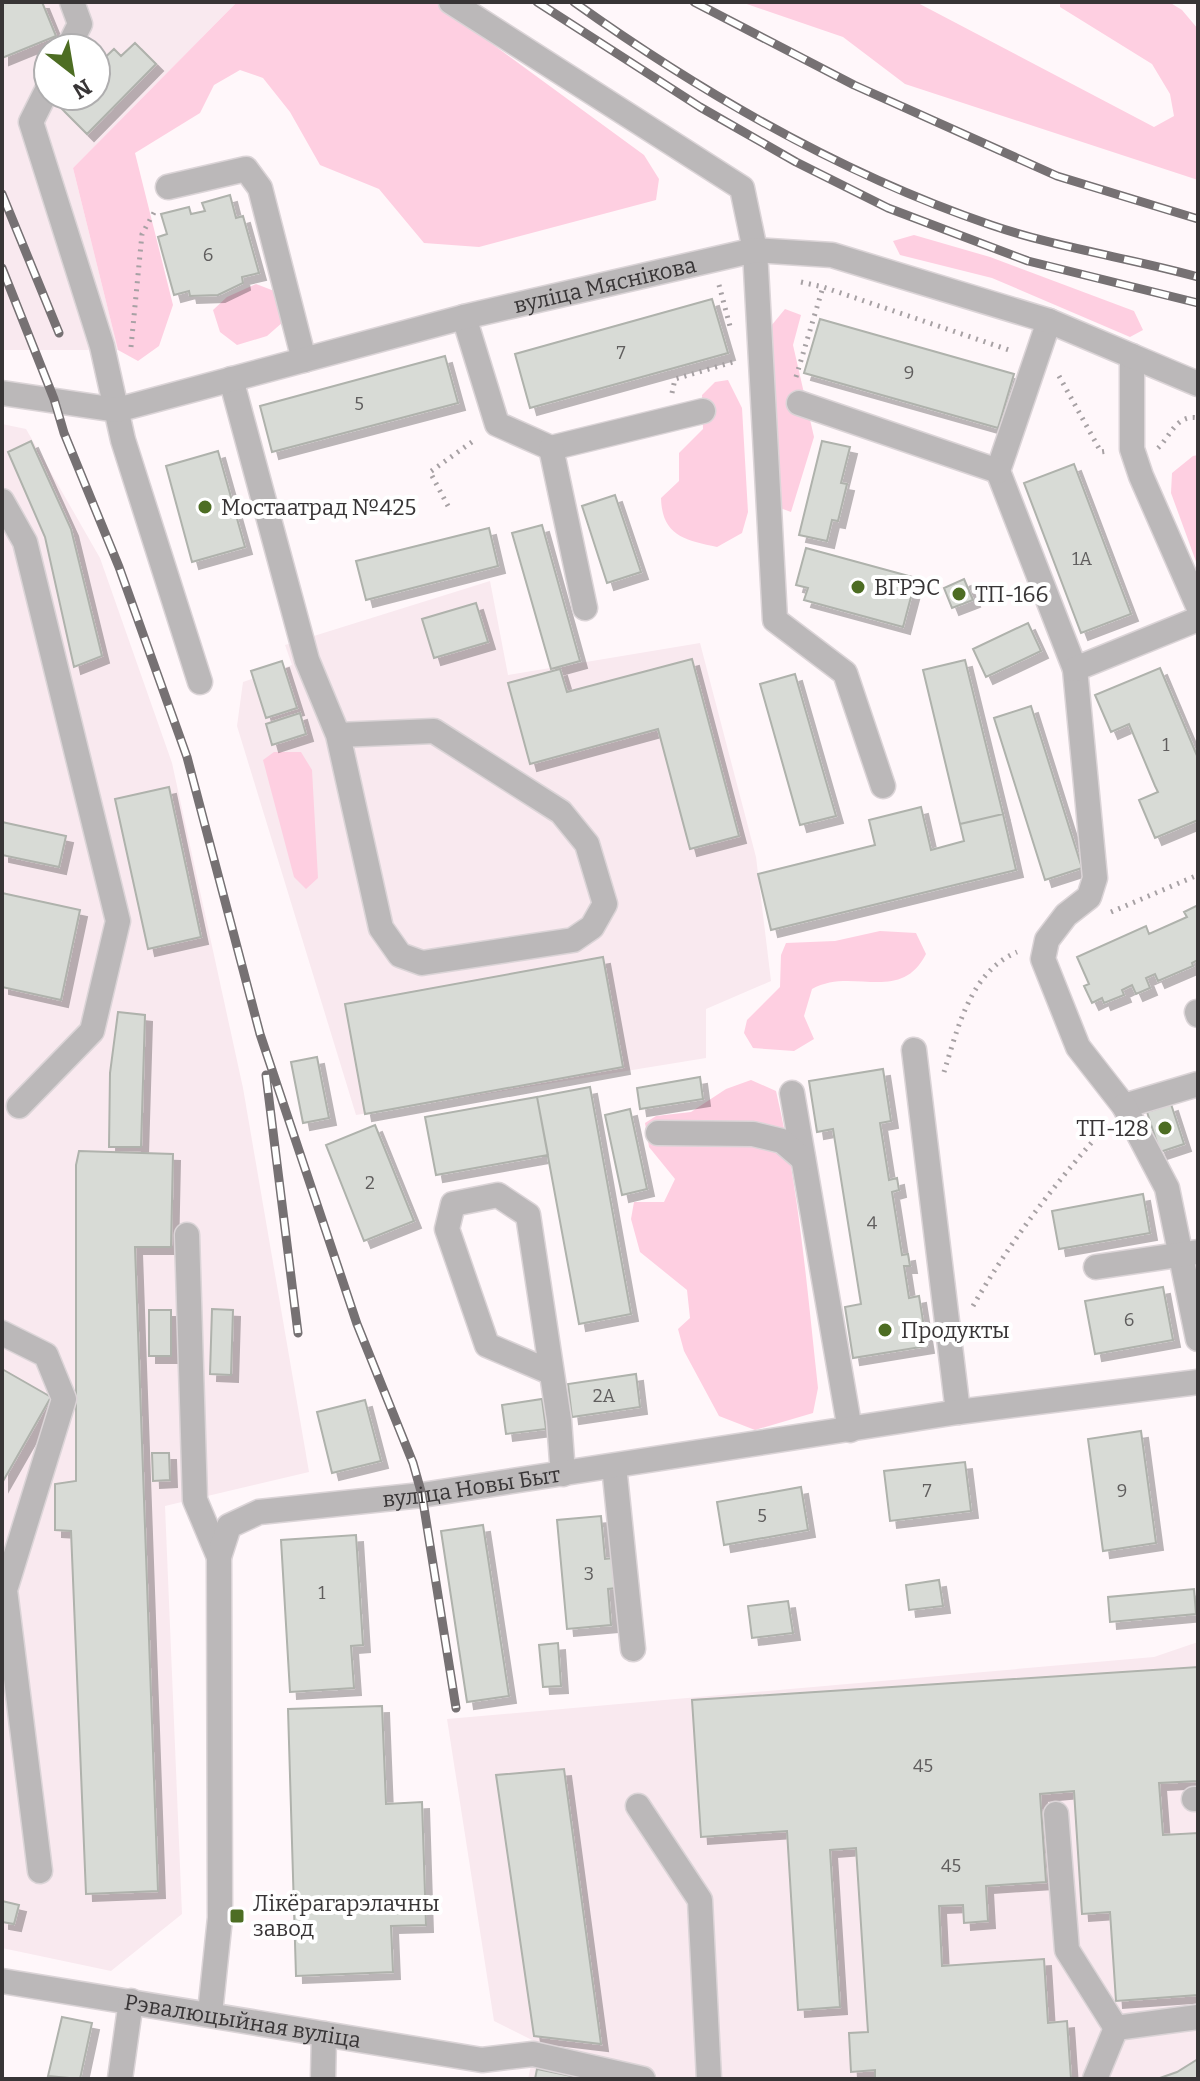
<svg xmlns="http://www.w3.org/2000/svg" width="1200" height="2081" viewBox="0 0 1200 2081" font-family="Bitter,serif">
<defs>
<filter id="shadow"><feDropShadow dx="7" dy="7" stdDeviation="0" flood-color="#0004"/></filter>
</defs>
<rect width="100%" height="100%" fill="#fff7fa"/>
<!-- built -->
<path fill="#f9e9ef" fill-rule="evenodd" d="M2,2H237L73,168L118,350H2ZM48,48H96V96H48Z
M2,424L26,429L100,558L172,763L243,1088L309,1472L165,1506L182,1914L111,1971L2,1948Z
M490,581L508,675L700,643L756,857L771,981L706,1009V1058L356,1115L237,726L243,682L292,665L285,645Z
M1198,1642V2079H528L536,2042L494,2021L447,1719L1154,1657Z"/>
<!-- green -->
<path fill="#fecfe1" d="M237,2H435L644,155L659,179L656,200L479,247L424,243L379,189L320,165L290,112L263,78L240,70L214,85L200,113L135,153L173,305L159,346L138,361L118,350L73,168Z
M741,2H916L1154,127L1174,116L1170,94L1152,64L1060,7V2H1169L1182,10L1198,29V180L905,84L843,37Z
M914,235L990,257L1134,311L1143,330L1130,337L992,278L900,255L893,241Z
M256,284L277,292L283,322L267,336L237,345L220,332L213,310L227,297Z
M785,309L801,315L793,345L814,437L791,512L772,505L771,326Z
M728,380L742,408L748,512L742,533L717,547C685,540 662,536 661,498L679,481V453L703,429L702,395L715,382Z
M1198,455V567L1171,493L1172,473L1193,456Z
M274,752H301L312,770L318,878L306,889L294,877L263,760Z
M880,931L916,933L926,954C900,1005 852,966 812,989L804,1016L814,1039L794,1051L753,1048L744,1033L747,1020L780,987L781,955L786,943L835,941Z
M751,1080L776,1091C799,1189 807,1288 818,1388L813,1413L755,1430L719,1416L684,1351L678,1329L690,1318L687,1290L640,1252L631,1219L634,1202H664L675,1179L649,1147L645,1123L656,1116L691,1112L726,1089Z"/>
<!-- building -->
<path fill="#d8dbd6" stroke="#afb2ac" stroke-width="2" filter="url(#shadow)" d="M2,2H42L56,36L2,58Z
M135,43L156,64L87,134L58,105L66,96H96V66L114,49L121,56Z
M230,195L236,218L243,216L259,273L242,277L243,283L218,295L190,296L189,291L174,295L158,237L167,234L161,214L189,207L191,214L205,211L202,203Z
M712,299L728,353L530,408L515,354Z
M820,319L1014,374L998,428L804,373Z
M445,356L458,403L272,452L260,406Z
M31,441L71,529L102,656L74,667L45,537L8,452Z
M822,441L850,447L841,483L847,484L838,521L832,520L827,541L799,535Z
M218,451L245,547L192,562L166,466Z
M1074,464L1131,614L1081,633L1024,483Z
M615,495L641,572L607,583L582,506Z
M542,525L580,661L551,669L512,533Z
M489,528L498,566L366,600L356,561Z
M806,548L916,578L903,627L804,600L808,588L796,585Z
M964,579L973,600L952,608L944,588Z
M476,603L488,642L434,658L422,619Z
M1028,623L1041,651L986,677L973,649Z
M692,659L739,836L690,849L658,729L530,764L508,683L560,669L567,692Z
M965,660L1003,814L960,824L923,670Z
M282,661L297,708L266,718L251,671Z
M1160,668L1198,758V820L1155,838L1139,800L1158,792L1155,786L1129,724L1111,732L1095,695Z
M795,674L836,816L800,825L760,684Z
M1031,706L1082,868L1045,880L994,718Z
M300,713L306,734L272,745L266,724Z
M169,787L201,937L148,949L115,799Z
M921,807L931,850L964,841L960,824L1003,814L1016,870L771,930L758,874L875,845L869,820Z
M2,822L66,836L59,867L2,855Z
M2,893L80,910L61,1000L2,987Z
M1198,905V960L1192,963L1193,966L1158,981L1155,974L1146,978L1150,988L1136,994L1132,985L1122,990L1124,995L1104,1003L1102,998L1092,1003L1084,986L1089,984L1077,957L1146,926L1149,934L1187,917L1184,912Z
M603,957L623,1067L365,1114L345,1004Z
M118,1012L145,1015L141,1147H109L110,1073Z
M317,1057L329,1118L303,1123L291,1062Z
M883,1069L891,1121L880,1123L889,1180L897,1178L899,1190L892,1192L902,1255L908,1254L910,1266H904L909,1298L919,1296L927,1346L853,1358L845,1307L861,1304L833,1129L817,1132L809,1081Z
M700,1077L703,1099L640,1109L637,1088Z
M590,1087L631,1314L579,1324L537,1097Z
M537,1097L548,1155L436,1175L425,1117Z
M1171,1104L1184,1144L1160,1152L1147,1112Z
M630,1109L647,1189L622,1195L605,1115Z
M375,1125L414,1221L364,1241L326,1145Z
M79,1151L173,1154L171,1247H135L158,1891L86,1894L71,1531L55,1530V1484L76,1481V1165Z
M1143,1194L1150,1233L1059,1249L1052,1211Z
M1163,1287L1173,1340L1095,1354L1085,1301Z
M212,1309L233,1310L231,1375L210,1374Z
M149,1310H171V1356H149Z
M2,1369L51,1397L2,1483Z
M636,1374L640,1407L572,1417L568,1384Z
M542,1399L546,1429L506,1434L502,1405Z
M365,1400L381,1461L332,1473L317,1412Z
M1141,1431L1156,1543L1103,1551L1088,1439Z
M152,1453H169L170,1480L153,1481Z
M965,1462L971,1511L890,1521L884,1471Z
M801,1487L808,1530L724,1545L717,1502Z
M601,1516L605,1559L614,1558L617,1588L608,1589L611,1625L567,1629L557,1520Z
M483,1525L509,1696L467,1702L441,1531Z
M356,1535L363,1645L351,1646L354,1688L290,1692L281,1540Z
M939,1580L943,1606L909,1610L906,1585Z
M1194,1589L1196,1614L1110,1622L1108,1597Z
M788,1601L793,1633L752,1638L748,1606Z
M558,1643L561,1686L543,1687L539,1645Z
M1198,1667V1781L1159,1783L1163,1835L1198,1833V1995L1116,2001L1110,1912L1082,1914L1074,1791L1040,1794L1046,1882L986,1886L988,1921L964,1923L963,1905L939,1906L942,1966L1044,1959L1048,2023L1067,2021L1071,2079H875V2070L851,2072L849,2033L868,2032L856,1848L830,1850L840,2007L798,2010L787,1831L701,1837L692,1700Z
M382,1706L386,1804L422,1802L426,1925L391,1926L393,1972L296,1976L288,1709Z
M564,1769L601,2044L534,2036L496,1775Z
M2,1901L19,1905L14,1924L2,1922Z
M62,2017L92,2023L80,2079L48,2076Z
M1198,2059V2079H1157L1177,2072Z
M537,2069L586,2079H535Z"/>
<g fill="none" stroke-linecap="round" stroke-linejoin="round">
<!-- minor casing -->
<g stroke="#dbd4d7" stroke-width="27">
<g id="minor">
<path d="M451,2L742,188L755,250L775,620L845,673L883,786"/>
<path d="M68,48L80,24L72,2"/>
<path d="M48,88L31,122L102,346L123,440L200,682"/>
<path d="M168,187L246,169L260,188L304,360"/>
<path d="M464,317L497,424L551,448L703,411"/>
<path d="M1049,321L998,471L1075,669L1095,878L1089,897L1066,915L1047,940L1043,959L1078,1047L1124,1106L1198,1084"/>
<path d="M1132,356V449L1141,476L1198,606"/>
<path d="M231,379L307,660L338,735L381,928L400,955L422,963L573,940L592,927L605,904L587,844L561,812L434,731L338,735"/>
<path id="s1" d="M2,393L117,410L464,317L755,250L832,255L1049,321L1198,384"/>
<path d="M799,403L998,471"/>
<path d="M551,448L585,608"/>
<path d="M2,501L25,542L118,921L92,1031L19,1106"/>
<path d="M1075,669L1198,619"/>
<path d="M1197,1012L1198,1015"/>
<path d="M914,1050L958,1412"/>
<path d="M792,1093L850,1430"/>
<path d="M1124,1106L1167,1188L1198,1339"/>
<path d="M658,1133L753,1134L782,1141L803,1159"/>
<path d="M187,1235L195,1500L219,1557"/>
<path d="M1096,1267L1198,1252"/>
<path d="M2,1333L46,1355L64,1399L5,1590L40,1871"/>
<path d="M550,1372L487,1345L447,1229L453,1204L498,1195L528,1215L559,1420L563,1474"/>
<path d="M614,1466L633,1649"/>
<path d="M1194,1799H1198"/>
<path d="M638,1806L700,1900L709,2079"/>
<path d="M1056,1814L1067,1950L1116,2028"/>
<path id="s2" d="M2,1981L482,2060L533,2054L643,2079"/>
<path id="s3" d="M210,2013L220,1918L219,1557L229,1526L259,1512L422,1495L958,1412L1198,1382"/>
<path d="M120,2079L131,2001"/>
<path d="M323,2079L324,2034"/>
<path d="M1095,2079L1116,2028L1198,2017"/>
</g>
</g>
<!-- path -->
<path stroke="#a7a1a4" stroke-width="5" stroke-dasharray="2 6" stroke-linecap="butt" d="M801,282L823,287L1012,351
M719,285L731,330
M131,347L142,234L156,209
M1059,376L1101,452L1108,451
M796,377L823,287
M672,393L675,379L733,362L734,359
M1158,448C1170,437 1176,414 1198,418
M448,506L430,472L476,439
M1111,912L1198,875
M944,1072C958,1028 970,972 1017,952
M973,1306C1011,1240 1056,1182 1107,1125"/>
<!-- minor -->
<use href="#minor" stroke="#bbb8b9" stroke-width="24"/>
<!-- rail casing -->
<g stroke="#767173" stroke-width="9">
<path id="rail" d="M537,2L700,107L796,162L888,208L1028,261L1198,303
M574,2C703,94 841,174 991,225C1058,248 1130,258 1198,277
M694,2L854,85L1057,176L1198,219
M2,194L59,333
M2,268L54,399L64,433L119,567L187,757L260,1034L357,1324L413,1463L422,1495L456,1708
M266,1075L298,1333"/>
</g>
<!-- rail -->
<use href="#rail" stroke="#fff" stroke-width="6" stroke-dasharray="18" stroke-linecap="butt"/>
</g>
<!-- markers -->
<g fill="#4d6d23" stroke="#fff" stroke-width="3">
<circle cx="205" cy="507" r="8"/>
<circle cx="858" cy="587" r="8"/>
<circle cx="959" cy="594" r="8"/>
<circle cx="1165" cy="1128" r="8"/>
<circle cx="885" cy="1330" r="8"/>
<rect x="229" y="1908" width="16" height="16" rx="4"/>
</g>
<g text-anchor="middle" stroke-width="8" stroke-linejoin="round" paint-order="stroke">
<!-- number labels -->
<g font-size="18" fill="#605e5e">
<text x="208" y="261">6</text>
<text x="621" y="359">7</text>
<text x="909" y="379">9</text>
<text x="359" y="410">5</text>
<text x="1082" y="565">1А</text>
<text x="1166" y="751">1</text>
<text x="370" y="1189">2</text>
<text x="872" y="1229">4</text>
<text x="1129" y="1326">6</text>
<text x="604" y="1402">2А</text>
<text x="927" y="1497">7</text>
<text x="1122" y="1497">9</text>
<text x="762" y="1522">5</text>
<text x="589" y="1580">3</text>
<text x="322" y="1599">1</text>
<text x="923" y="1772">45</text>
<text x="951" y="1872">45</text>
</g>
<!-- street labels -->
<g font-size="22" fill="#383536" stroke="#fff">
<text dy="8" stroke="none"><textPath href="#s1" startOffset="620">вуліца Мяснікова</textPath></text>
<text dy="8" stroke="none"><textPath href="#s3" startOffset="736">вуліца Новы Быт</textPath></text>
<text dy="8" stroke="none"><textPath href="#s2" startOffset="244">Рэвалюцыйная вуліца</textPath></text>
</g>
<!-- poi labels -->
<g font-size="22" fill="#383536" stroke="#fff" text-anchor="start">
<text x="221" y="515">Мостаатрад №425</text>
<text x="874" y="595">ВГРЭС</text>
<text x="975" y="602">ТП-166</text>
<text x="1149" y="1136" text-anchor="end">ТП-128</text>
<text x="901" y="1338">Продукты</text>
<text x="253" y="1911">Лікёрагарэлачны<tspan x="253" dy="25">завод</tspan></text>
</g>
</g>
<!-- border -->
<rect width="1200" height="2081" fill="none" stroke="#383536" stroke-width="8"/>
<!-- north arrow -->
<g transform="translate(72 72) rotate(149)"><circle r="38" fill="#ffffff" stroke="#afaeaf" stroke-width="2"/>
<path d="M0-6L14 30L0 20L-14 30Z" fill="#4d6d23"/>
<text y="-12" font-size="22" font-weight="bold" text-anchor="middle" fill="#383536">N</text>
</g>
</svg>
